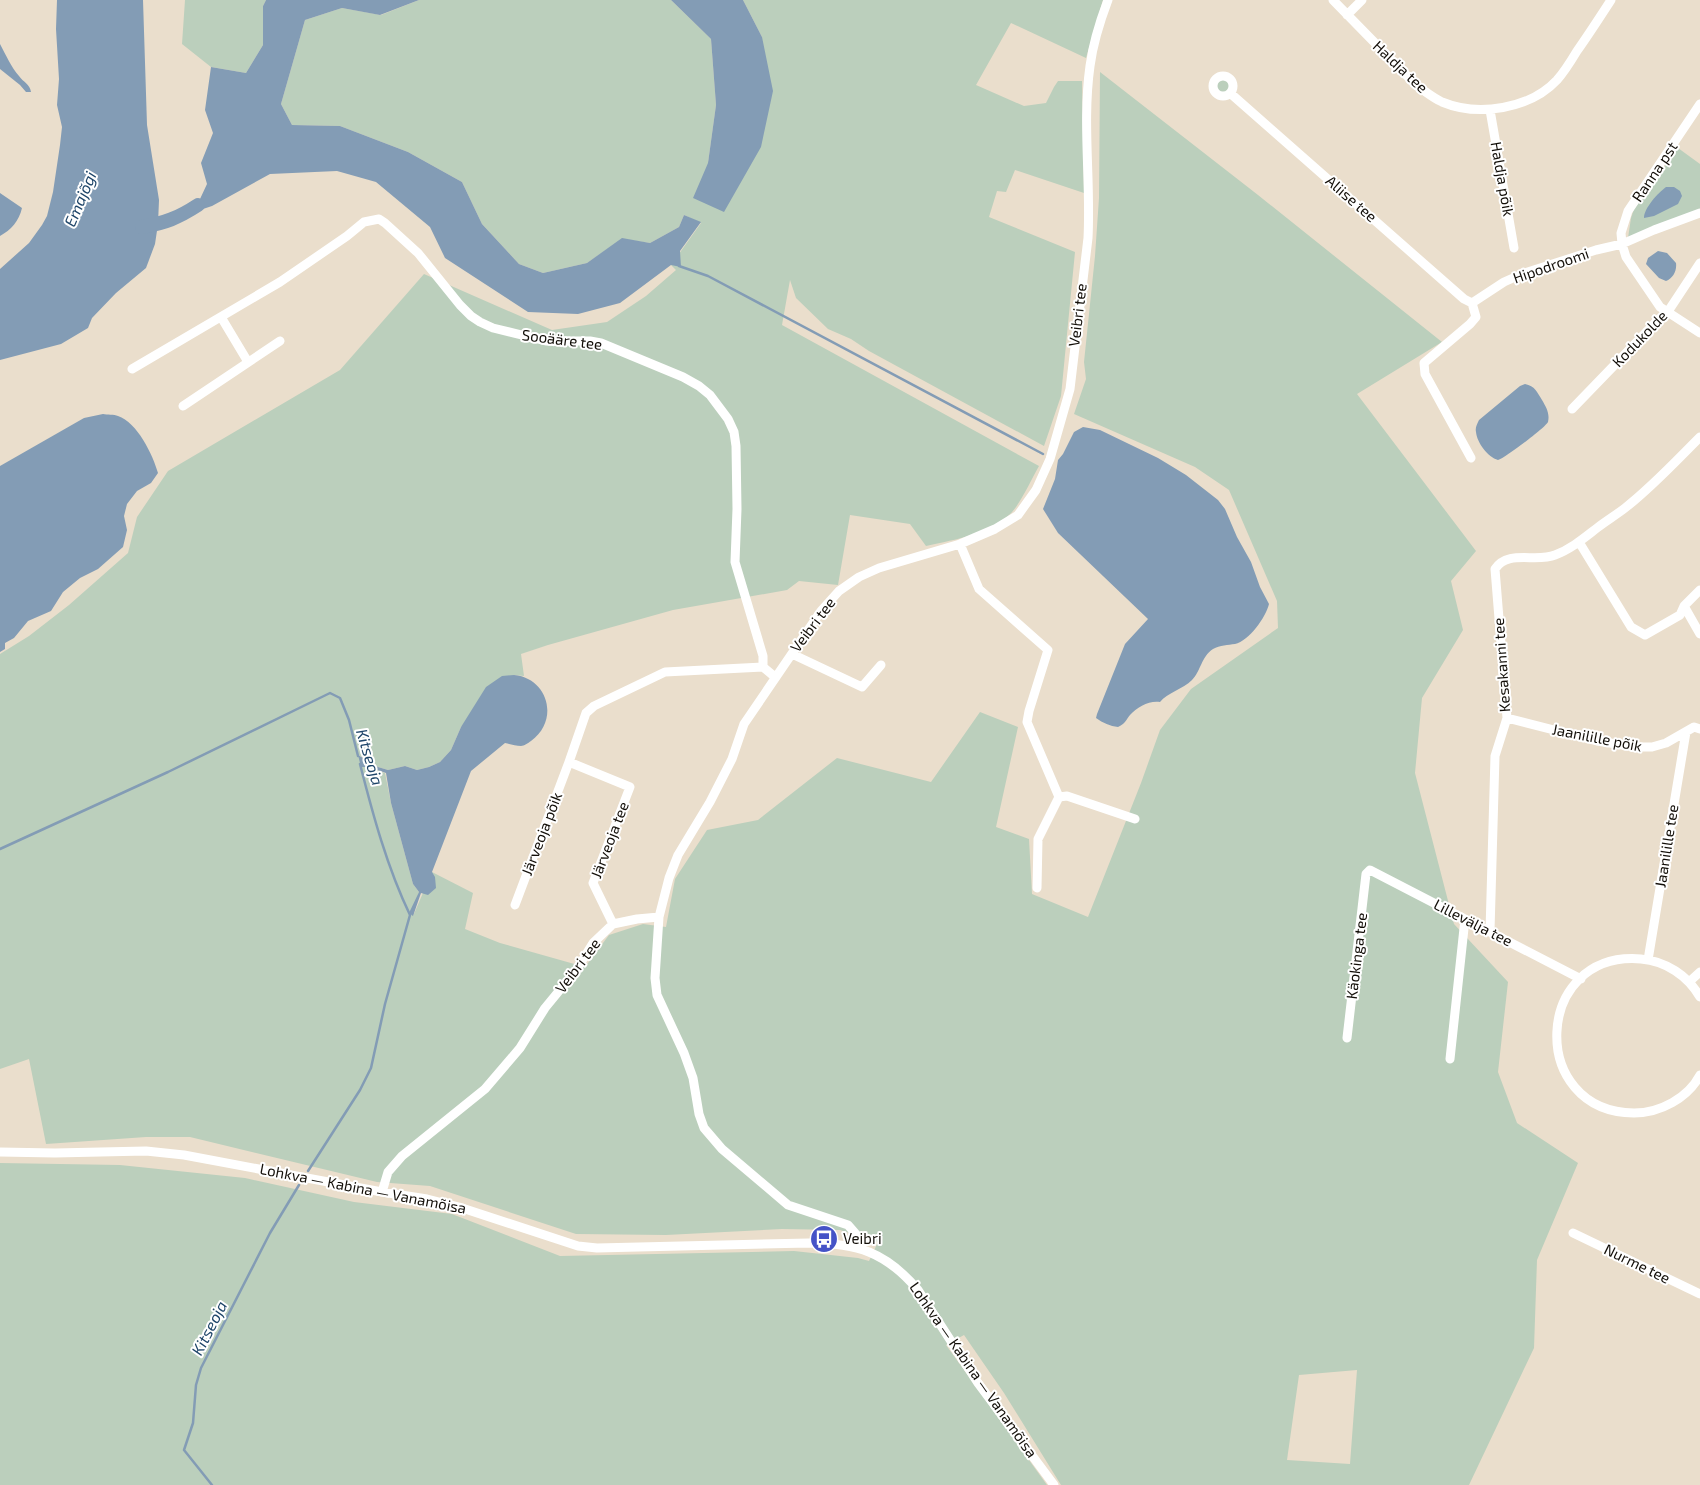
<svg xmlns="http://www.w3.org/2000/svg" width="1700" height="1485" viewBox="0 0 1700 1485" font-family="'Exo 2',sans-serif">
<rect width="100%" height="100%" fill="#eadecc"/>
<!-- green -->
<path fill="#bbcfbc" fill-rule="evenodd" d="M185,0H266L263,6V45L246,73L211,67L182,44Z
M419,0H671L711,39L716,105L708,163L693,198L762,37L743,0H1103L1086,58L1011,23L976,85L1024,106L1046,103L1054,87L1058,81H1082L1084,193L1015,170L1006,192L997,191L989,217L1075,252L1061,396L1044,446L869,351L851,339L828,329L796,298L790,280L782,325L1039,466C1031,480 1025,494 1016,507C997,534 956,539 926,546L910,524L850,515L838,585L799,581L787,590L673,610L548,645L521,654L524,676L514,675L461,727L451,750L440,762L429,767L417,770L405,766L388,770L378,767L359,755L369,767L385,773L391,803L413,884L419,892L413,916L432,872L473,893L465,929L500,943L585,967L609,935L643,924L666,927L675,879L707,830L758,820L837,758L931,782L980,712L1018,727L996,827L1029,839L1032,894L1088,917L1141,783L1160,730L1191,689L1278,628L1277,601L1229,490L1195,467L1074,414L1086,379L1084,362L1095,256L1099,198L1100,72L1258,195L1442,342L1357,394L1476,551L1451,581L1463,630L1422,698L1415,773L1454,924L1508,982L1498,1072L1517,1123L1578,1163L1537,1260L1534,1348L1469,1485H1061L1004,1393L964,1335L946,1345L1047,1485H0V1163L120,1165L245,1178L354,1202L452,1214L560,1256L794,1251L858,1258L869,1261L878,1242L840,1230L782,1229L666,1235L576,1234L430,1186L377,1182L190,1137H146L46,1144L29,1059L0,1069V654L29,636L69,605L128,553L137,517L168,471L340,370L424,274L552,330L607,322L646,296L676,270L671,265L701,223L684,215L679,227L650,243L622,239L587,263L543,273L519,264L482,224L462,182L408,152L340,126L292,125L281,104L305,20L342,8L381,15ZM1357,1370L1350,1464L1287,1460L1299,1375Z
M1215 86a8 8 0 1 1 16 0a8 8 0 1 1-16 0Z
M1678,148L1700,164V211L1628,238L1631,218L1634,209Z"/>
<!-- water -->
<path fill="#839cb5" d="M57,0H143L147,125L159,200L158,224L155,244L146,268L116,293L92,318L88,328L61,344L0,360V269L29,243L42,225L47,216L53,192L60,145L62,127L57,105L59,79L56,29Z
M266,0H419L380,15L342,8L305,20L281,104L292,125L340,126L408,152L462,182L482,224L519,264L543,273L587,263L622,238L650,243L679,227L684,215L701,222L680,251L681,267L671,265L620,303L578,314L528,312L445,258L430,227L376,182L337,171L270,174L212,206L182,216L200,199L207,184L201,163L213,133L205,110L211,67L246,73L263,45V6Z
M671,0H743L762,37L773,91L761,147L724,212L693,198L708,163L716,105L711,39Z
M0,44C6,55 11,67 19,76C23,82 30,84 31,92H26L20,85L0,69Z
M1666,187H1674L1680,191L1682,196L1678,204L1654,216L1644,218C1644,208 1658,193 1666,187Z
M0,193L22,208C19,221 11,230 0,236Z
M1658,251L1667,253L1676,263C1677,271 1673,278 1666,281L1659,278L1646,264L1648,258Z
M1525,384C1535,386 1537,392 1542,400C1546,407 1550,413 1548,422C1546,427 1505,458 1498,460C1488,457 1477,443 1476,432C1475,428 1477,424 1479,420L1520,386Z
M103,414C107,415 114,414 118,416C137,422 153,455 158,473L151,483L137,491L127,504L124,516L127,530L123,547L98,569L80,578L63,592L51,611L28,621L14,638L5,643V649L0,652V466L84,418Z
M1083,427L1100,430L1158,458L1186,475L1218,500L1225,509L1237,537L1251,562L1260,587L1269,604C1266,617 1249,641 1235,644C1228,645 1220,645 1213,649C1201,657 1201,671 1192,680C1183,689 1167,693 1160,702C1150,700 1137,707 1130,715C1126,720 1125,724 1118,727C1110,726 1103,723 1096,718L1097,714L1125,644L1148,619L1058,533L1043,509L1055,479L1058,460L1063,454L1074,432Z
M514,675C548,678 560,720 531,741C528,743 524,746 521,746C516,746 510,744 505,743L471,771L432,872L435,877L436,888L428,895L421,893L413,916L409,913L419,892L413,884L391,803L386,773L369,767H361L358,755L378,767L388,770L405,766L417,770L429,767L440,762L451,750L461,727L486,687L502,676Z"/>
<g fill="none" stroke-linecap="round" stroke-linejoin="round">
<!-- stream -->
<path stroke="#839cb5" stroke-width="2.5" d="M679,266L708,276L1043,454
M0,849L168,772L330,693L340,698L349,720L358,756
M308,1171L360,1090L371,1068L385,1004L410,915C387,867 373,815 360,764
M212,1485L184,1450L193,1423L196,1385L201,1368L270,1233L299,1185"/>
<!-- river -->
<path stroke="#839cb5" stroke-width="14" d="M142,227C165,223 178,218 198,205"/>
<!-- minor -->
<path stroke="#fff" stroke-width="9" d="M1333,0L1417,86C1425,91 1433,98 1442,102C1478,117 1530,109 1557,80C1565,71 1571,61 1577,51C1589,34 1600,17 1611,0
M1347,15L1362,0
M1213 86a10 10 0 1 1 20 0a10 10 0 1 1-20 0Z
M1230,93L1464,299L1472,303
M1700,104L1628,211L1621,233L1622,244L1626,257L1660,307L1700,333
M1490,110L1514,248
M1472,303L1504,282L1522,274L1596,250L1622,244L1654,230L1700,213
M221,317L248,362
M132,369L280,282L347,236L364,222L379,219L385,223L418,253L460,305L471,316L480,322L493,328L546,341H590L601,343L683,377L699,386L710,395L728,419L734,432L736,446L737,509L735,562L763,656V667L775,677
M183,406L280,341
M1572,409L1659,319L1667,313L1700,263
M1471,458L1425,374L1424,363L1470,324L1476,317L1472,303
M1579,542L1631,627L1645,635L1680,615L1684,606L1700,590
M960,544L979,589L1048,650L1029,711L1027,722L1059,797L1038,839L1037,888
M1684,606L1700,634
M792,654L862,687L881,665
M1507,718L1597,741L1636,747H1652L1666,743L1694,727L1700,729
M1059,797L1067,796L1135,819
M515,905L569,762
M659,917L655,978L657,995L684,1053L693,1078L699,1114L704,1128L722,1149L788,1205L848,1225L855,1233L854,1247
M613,924L593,883L630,787L569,762L586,713L594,706L665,672L763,667
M1490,931L1495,756L1507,718L1495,569C1508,549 1536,563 1555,555C1571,549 1584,538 1597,528C1606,521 1616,515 1625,508C1652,487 1676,461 1700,437
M1648,960L1686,732
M1689,982L1700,972
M1700,997C1688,976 1666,961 1641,959C1533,950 1527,1112 1634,1113C1660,1113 1688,1098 1700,1075
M1347,1038L1366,874L1370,870L1581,979
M1450,1059L1465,919
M0,1152L55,1153L146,1151L184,1155L382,1192L427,1199L459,1207L578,1246L597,1248L809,1243C857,1243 886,1252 918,1290L978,1383L1054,1485
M382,1192L388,1172L402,1156L485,1089L520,1048L545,1008L577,969L593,943L613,924L637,919L659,917L669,878L678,855L710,802L732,759L744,724L821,611L839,591L859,577L879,568L960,544L995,529L1018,515L1036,490L1050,459L1070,389L1088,238C1091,180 1082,123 1090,66C1093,44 1100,21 1108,0
M1573,1233L1700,1294"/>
</g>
<!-- icons -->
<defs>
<g id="bus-disc" transform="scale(1.4375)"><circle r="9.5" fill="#4553c7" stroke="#fff"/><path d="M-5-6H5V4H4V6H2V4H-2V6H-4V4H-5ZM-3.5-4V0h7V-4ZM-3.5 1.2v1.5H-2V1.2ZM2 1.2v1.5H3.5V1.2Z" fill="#fff"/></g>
</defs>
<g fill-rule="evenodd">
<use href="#bus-disc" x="824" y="1239"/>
</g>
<g text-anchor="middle" stroke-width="4" stroke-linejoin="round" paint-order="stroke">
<!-- street labels -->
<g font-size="15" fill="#120e08" stroke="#fff">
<text transform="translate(1400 67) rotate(43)" y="5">Haldja tee</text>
<text transform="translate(1655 172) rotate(-56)" y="5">Ranna pst</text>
<text transform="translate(1502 179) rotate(80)" y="5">Haldja põik</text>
<text transform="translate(1351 199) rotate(41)" y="5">Aliise tee</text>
<text transform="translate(1551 266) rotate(-19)" y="5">Hipodroomi</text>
<text transform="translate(1078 315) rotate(-83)" y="5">Veibri tee</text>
<text transform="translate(1640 339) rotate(-46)" y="5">Kodukolde</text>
<text transform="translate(562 340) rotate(7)" y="5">Sooääre tee</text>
<text transform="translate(813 625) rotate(-53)" y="5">Veibri tee</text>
<text transform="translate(1502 665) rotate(-94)" y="5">Kesakanni tee</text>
<text transform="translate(1597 738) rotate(11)" y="5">Jaanilille põik</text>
<text transform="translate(542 834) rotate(-69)" y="5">Järveoja põik</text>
<text transform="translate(610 840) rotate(-69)" y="5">Järveoja tee</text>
<text transform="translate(1667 846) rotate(-81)" y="5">Jaanilille tee</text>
<text transform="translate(1473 923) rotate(27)" y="5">Lillevälja tee</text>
<text transform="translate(1357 956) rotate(-83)" y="5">Käokinga tee</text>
<text transform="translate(578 966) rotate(-53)" y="5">Veibri tee</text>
<text transform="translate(363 1189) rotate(11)" y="5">Lohkva — Kabina — Vanamõisa</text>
<text transform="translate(1637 1264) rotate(26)" y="5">Nurme tee</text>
<text transform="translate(973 1370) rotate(55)" y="5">Lohkva — Kabina — Vanamõisa</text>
</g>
<!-- poi labels -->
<g font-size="15" fill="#120e08" stroke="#fff" text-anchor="start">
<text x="843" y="1244">Veibri</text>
</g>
<!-- water labels -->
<g font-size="16" font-style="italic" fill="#1e4569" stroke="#fff">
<text transform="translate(80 199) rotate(-67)" y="6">Emajõgi</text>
<text transform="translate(370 757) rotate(73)" y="6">Kitseoja</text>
<text transform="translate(209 1328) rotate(-63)" y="6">Kitseoja</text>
</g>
</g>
</svg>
